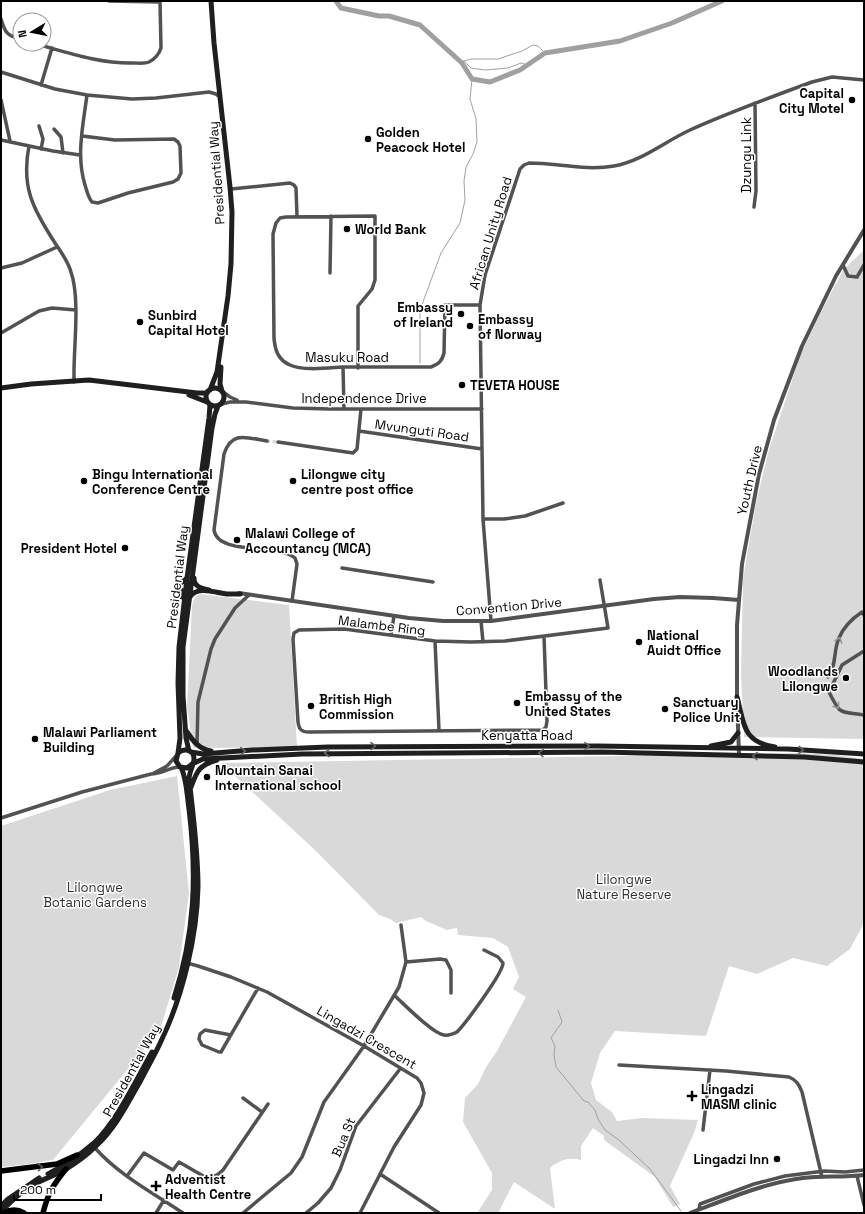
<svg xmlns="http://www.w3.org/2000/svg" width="865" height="1214" viewBox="0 0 865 1214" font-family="'Space Grotesk',sans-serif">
<rect width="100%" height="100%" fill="#fff"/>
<!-- green -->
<path fill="#d9d9d9" d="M864,250V739L744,737L741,675L743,579L756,503L768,453L800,356L819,316L843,270Z
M200,594L289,605L297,747L193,748L187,706L192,606L194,599Z
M797,753L837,755L864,759V923L850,949L827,966L793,958L757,974L729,966L706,1036L615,1031L600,1053L591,1083L596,1100L612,1112L617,1121L643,1118L698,1120L694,1133L670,1186L680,1204L673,1207L655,1177L604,1140V1136L593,1128L581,1146V1160C569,1157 560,1160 550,1168L555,1209L514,1182L498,1213H477L492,1190V1173L463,1122L465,1098L478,1084L486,1067L497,1051L526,997L513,989L519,977L508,947L493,938L458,935L457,928L447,930L426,921L421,917L396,923L390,919L379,915L317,852L221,763Z
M177,776L189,893L179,967L160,1030L53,1160L23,1165L1,1167V826L110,790Z"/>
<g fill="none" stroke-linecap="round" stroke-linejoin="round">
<!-- stream -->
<path stroke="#a0a0a0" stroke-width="1" d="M464,61L471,68L485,70L508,68L521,63L527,65
M460,62L471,59H498L522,51L533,45L538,46L545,53
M420,363V310L441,253L460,223L465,200L464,181L466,167L473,154L477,142L476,119L470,99L472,79
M558,1010L562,1022L551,1038L555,1046L554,1055L556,1067L584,1101L588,1102L595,1110L598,1119L605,1130L619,1140L650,1169L681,1211"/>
<!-- river -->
<path stroke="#a0a0a0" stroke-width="5" d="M336,1L341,8L379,16H389L420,25L462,63L472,79L490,82L520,70L545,53L620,41L672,23L722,1"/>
<!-- minor-tunnel -->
<path stroke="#d9d9d9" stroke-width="3.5" stroke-dasharray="3.5 2" stroke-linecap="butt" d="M267,441L278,442"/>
<!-- minor -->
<path stroke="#525252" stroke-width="3.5" d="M109,1L160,2
M1,19C5,32 6,35 20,39
M37,44C69,53 101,64 134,63C139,63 144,64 149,62C155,59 159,54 161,48L160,1
M1,72L55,89L87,95L132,99L156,98L209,92L216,94L220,97
M41,85L52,48
M1,100L10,141
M39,126L43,139L41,149
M54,129L61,137L63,153
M82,136L115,140L174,139L178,142L180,146L181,173L178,179L173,182L128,193L98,203L92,202C88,197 87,191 85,185C76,156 83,125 87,95
M1,140L53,151L80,155
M29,146C21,187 33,209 55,243C61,252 68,261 71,272C80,298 74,344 74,372V382
M231,189L290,183L294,185L296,188L297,216
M754,207L756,191L755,103
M843,265L848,276L857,277L864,265
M1,268L22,263L57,247
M330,273L331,216
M1,333L39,311L52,308L76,310
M343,367L344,409
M358,368V306L372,289L375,280V216L286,217L280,218L276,223L273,234L274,338C275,350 278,360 290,365C303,371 327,368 342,367C372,367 401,367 431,367C439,364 442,361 444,353L445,305H480
M222,391L230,397L237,400
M222,404L230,402H246L293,408L330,409H482
M359,431L482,449
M267,441C247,438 232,430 224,454L214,530C218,556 277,543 295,558L297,564L292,601
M278,442L353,453L357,449L361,409
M483,519H504L525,516L563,503
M342,568L433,582
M481,621L483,642
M491,621L483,519L480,305L485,275L520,169L524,165L529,163C557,163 585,171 614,166C642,161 664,142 690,130C730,112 771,97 812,82L832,77L864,80
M391,635L394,616
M544,636L547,721L546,727L543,730L309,732C301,732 299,729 298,722L293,639L294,633L299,630L344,629L435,641L471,642L505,641L608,628L600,580
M435,641L439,730
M864,651L842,665L829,692C841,716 839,711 864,715
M828,677C837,665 833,651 839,638C843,628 853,618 862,612L864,615
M197,745L198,702L211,649L215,639L235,608L249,595
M154,773L167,766L176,756
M1,818L82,792L151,774C162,774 170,767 180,767
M406,962L440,959L446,960L451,970V993
M187,963L198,966L231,977L267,992L364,1046L417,1078L421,1083L424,1093L421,1105L394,1147L360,1213
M395,996C405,1005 433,1034 444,1035C449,1036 453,1034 457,1032C465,1024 503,973 503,963L498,957L484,950
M231,1035L205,1030L200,1034L199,1039L202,1045L219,1052H221L258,988
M619,1065L726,1071L789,1077C796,1080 799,1084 802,1092L822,1177
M243,1098L262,1112
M703,1130L710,1070
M95,1148C119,1175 153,1193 183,1213
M380,1174L439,1213
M127,1176L144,1153L173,1170L179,1162L205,1177C212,1179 218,1175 223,1170L268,1104
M857,1176L864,1205
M699,1209L700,1204L754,1184L785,1176L824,1171L845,1172L864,1170
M156,1213L164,1200
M243,1213L291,1173L302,1157L324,1102L364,1046L399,987L406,962L401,925
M306,1213L318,1203L331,1188L340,1170L356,1126L400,1069"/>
<!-- tertiary -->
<path stroke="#525252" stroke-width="4" d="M239,593L409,618L443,621H491L654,599L680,597L713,598L739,600
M739,755L737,697V625L742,564L759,474L774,420L802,346L836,276L864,230
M690,1213C725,1200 759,1185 796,1179C819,1175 841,1178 864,1175"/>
<!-- secondary -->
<path stroke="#1f1f1f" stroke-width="5" d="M221,367L220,384L222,391
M206 397a9 9 0 1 1 18 0a9 9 0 1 1-18 0Z
M1,388L31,384L89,380L197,393H206L208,391
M210,390L217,372L228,296L231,264L232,212L230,187L214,43L211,1
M189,395L207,402
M194,578C194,587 201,588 209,590
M182,597V591L177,586L187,578
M190,597C197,585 216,593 227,594C231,594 236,594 240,594
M737,697C744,723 742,742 775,747
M187,732C193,741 199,749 211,751
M711,746L731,742L738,733
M189,751L186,738L183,696V647L212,428L215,414L218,406
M191,752L203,754L252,750L328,747L597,746L788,749L864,754
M178,753L180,738L178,683L179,647L187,578L209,418L210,405
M192,764L203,759L302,754L602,752L804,757L864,762
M191,787C197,771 199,765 217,760
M174,998C195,933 197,876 189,809C187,796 187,780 181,767
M48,1174C64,1166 80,1155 94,1143C117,1121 136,1080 152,1052
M1,1206L8,1199L39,1178
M1,1212C9,1203 18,1195 28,1188C40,1180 54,1176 66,1169C76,1163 87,1155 95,1147C115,1129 128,1103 141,1080C148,1066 156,1053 162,1039C183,995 197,936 198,887C198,850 193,814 189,778C190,770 194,764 194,759C194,749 184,748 178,753L176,761L180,767L187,768L191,765"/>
<!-- trunk -->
<path stroke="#000" stroke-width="5.5" d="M1,1171L57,1164L77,1155
M4,1213C11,1209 17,1209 24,1213
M43,1213C48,1193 53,1185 66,1169"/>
</g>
<!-- one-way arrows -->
<defs><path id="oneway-chevron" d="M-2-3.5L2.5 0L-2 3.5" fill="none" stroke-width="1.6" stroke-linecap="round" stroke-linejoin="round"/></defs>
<g stroke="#979797">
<use href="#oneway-chevron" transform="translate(839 640) rotate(-71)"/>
<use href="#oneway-chevron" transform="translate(837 706) rotate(53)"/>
</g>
<g stroke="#626262">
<use href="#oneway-chevron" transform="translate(373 746) rotate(-1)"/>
<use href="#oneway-chevron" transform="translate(587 746) rotate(-1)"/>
<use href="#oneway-chevron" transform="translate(801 750) rotate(2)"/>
<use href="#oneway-chevron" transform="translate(243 751) rotate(-4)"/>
<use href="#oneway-chevron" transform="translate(327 753) rotate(180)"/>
<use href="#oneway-chevron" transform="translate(541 753) rotate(-179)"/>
<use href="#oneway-chevron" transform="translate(755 756) rotate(-178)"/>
</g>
<use stroke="#595959" href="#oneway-chevron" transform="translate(40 1167) rotate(-8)"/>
<!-- markers -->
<g fill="#000" stroke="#fff" stroke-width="1.5">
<circle cx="852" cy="100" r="4"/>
<circle cx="368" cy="139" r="4"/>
<circle cx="347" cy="229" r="4"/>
<circle cx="461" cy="314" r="4"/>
<circle cx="140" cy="322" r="4"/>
<circle cx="470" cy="326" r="4"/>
<circle cx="462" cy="385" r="4"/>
<circle cx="84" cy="481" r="4"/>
<circle cx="293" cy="481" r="4"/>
<circle cx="237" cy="540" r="4"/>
<circle cx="125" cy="548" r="4"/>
<circle cx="639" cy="642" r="4"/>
<circle cx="846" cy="678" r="4"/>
<circle cx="517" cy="703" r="4"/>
<circle cx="311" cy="706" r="4"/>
<circle cx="665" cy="709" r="4"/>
<circle cx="35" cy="739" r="4"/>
<circle cx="207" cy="777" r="4"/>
<path d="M690 1090h4v4h4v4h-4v4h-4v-4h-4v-4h4z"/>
<circle cx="777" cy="1159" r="4"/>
<path d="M154 1180h4v4h4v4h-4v4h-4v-4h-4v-4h4z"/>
</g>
<g text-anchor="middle" stroke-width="3" stroke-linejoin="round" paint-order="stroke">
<!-- poi labels -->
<g font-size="13" font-weight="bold" fill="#000" stroke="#fff" text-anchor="start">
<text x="844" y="98" text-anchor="end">Capital<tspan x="844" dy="15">City Motel</tspan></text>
<text x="376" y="137">Golden<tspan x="376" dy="15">Peacock Hotel</tspan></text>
<text x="355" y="234">World Bank</text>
<text x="453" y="312" text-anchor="end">Embassy<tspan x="453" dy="15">of Ireland</tspan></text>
<text x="148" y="320">Sunbird<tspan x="148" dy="15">Capital Hotel</tspan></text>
<text x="478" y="324">Embassy<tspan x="478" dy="15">of Norway</tspan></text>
<text x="470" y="390">TEVETA HOUSE</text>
<text x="92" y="479">Bingu International<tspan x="92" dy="15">Conference Centre</tspan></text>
<text x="301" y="479">Lilongwe city<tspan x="301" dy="15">centre post office</tspan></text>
<text x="245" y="538">Malawi College of<tspan x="245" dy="15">Accountancy (MCA)</tspan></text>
<text x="117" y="553" text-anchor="end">President Hotel</text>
<text x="647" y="640">National<tspan x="647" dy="15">Auidt Office</tspan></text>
<text x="838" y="676" text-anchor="end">Woodlands<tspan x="838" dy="15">Lilongwe</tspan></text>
<text x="525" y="701">Embassy of the<tspan x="525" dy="15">United States</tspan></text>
<text x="319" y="704">British High<tspan x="319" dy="15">Commission</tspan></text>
<text x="673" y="707">Sanctuary<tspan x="673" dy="15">Police Unit</tspan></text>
<text x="43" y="737">Malawi Parliament<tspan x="43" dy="15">Building</tspan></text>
<text x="215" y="775">Mountain Sanai<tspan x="215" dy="15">International school</tspan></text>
<text x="701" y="1094">Lingadzi<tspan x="701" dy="15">MASM clinic</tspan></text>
<text x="769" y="1164" text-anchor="end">Lingadzi Inn</text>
<text x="165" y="1184">Adventist<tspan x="165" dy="15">Health Centre</tspan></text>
</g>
<!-- street labels -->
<g font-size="13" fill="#000" stroke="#fff">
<text transform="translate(746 155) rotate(-90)" y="5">Dzungu Link</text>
<text transform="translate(216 173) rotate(-94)" y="5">Presidential Way</text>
<text transform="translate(490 233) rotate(-73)" y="5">African Unity Road</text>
<text x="347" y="362">Masuku Road</text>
<text x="364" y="403">Independence Drive</text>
<text transform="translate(422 430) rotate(8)" y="5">Mvunguti Road</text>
<text transform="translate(749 480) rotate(-77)" y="5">Youth Drive</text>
<text transform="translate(177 577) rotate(-83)" y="5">Presidential Way</text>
<text transform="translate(509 606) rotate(-5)" y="5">Convention Drive</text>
<text transform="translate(382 625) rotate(7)" y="5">Malambe Ring</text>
<text x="527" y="740">Kenyatta Road</text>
<text transform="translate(367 1037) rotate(30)" y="5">Lingadzi Crescent</text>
<text transform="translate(131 1070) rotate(-61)" y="5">Presidential Way</text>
<text transform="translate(343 1137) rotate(-67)" y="5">Bua St</text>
</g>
<!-- park labels -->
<g font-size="13" fill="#303030" stroke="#fff">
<text x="624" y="884">Lilongwe<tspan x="624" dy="15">Nature Reserve</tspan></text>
<text x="95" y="892">Lilongwe<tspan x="95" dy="15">Botanic Gardens</tspan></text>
</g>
</g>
<!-- border -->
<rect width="865" height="1214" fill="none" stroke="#000000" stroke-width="4"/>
<!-- north arrow -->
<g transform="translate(32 32) rotate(260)"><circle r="19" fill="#ffffff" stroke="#999999"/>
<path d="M0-3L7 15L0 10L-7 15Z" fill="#000000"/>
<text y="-6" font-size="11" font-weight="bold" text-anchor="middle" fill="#000000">N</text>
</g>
<!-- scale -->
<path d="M14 1194v6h87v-6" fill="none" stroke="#000000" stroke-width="2"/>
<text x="20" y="1194" font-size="12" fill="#000000" stroke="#ffffff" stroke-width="3" paint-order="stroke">200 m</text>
</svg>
